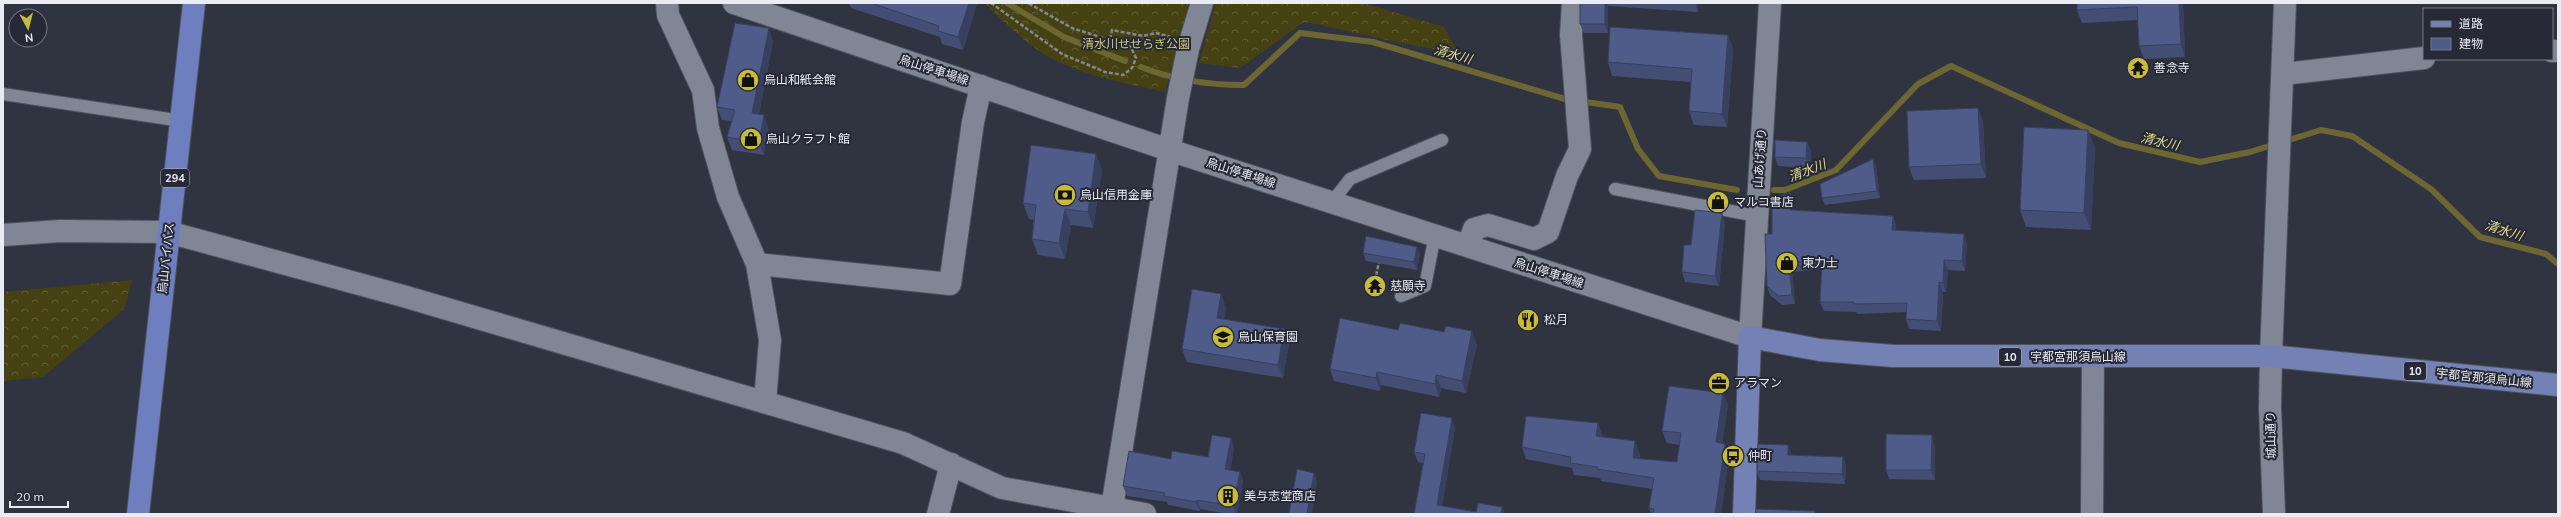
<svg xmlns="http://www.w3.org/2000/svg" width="2561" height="517" viewBox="0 0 2561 517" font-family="Mulish,'Noto Sans JP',sans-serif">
<defs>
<pattern id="forest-crowns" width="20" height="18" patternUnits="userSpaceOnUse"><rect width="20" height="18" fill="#454112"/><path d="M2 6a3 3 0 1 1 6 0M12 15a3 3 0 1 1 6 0" fill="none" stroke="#605d35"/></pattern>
</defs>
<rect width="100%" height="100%" fill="#303441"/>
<!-- forest -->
<path fill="url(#forest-crowns)" d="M985,3H1189L1165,92C1129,84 1090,77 1056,61C1032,50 1004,23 985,3Z
M1216,3H1363L1444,27L1458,52C1406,47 1355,31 1304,22L1240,68L1199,63Z
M132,280L124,309L43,377L3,381V292Z"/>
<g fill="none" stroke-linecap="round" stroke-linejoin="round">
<!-- stream -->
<path stroke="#6c6732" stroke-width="6" d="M1007,3L1064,37L1125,61
M1141,67C1174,80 1209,85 1244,85L1300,33L1373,42L1565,99L1620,107L1638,149L1659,176L1737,190
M1774,190H1785L1836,170L1918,84L1951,66L2119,143L2200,162L2250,152L2321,130L2352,136L2431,189L2480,237L2546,254L2558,264"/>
<!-- service casing -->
<g stroke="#4e525c" stroke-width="14">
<path id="service" d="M3,94L182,121
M1615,189L1757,216
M1332,202L1350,179L1442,140
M1401,296L1425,286L1435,235"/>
</g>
<!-- minor casing -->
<g stroke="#4e525c" stroke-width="24">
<path id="minor" d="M667,3L668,15L703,90L708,128L728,197L757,264L770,340L765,402
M2552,51H2558
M2284,74L2424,58
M1468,246L1474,229L1488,225L1534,239L1548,232L1567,176L1580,149L1571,35L1573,3
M757,264L950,284L973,122L981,86
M2271,356L2285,3
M1112,508L1178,98L1188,49L1202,3
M938,514L951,464
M2092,514L2093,358"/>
</g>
<!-- tertiary casing -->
<g stroke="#4e525c" stroke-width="24">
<path id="tertiary" d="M3,235L60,231L168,232L403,296L903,443L1002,488L1145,514
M2271,356L2270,407L2274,514"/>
</g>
<!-- secondary casing -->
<g stroke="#4e525c" stroke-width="24">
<path id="secondary" d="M734,3L1169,150L1750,337L1770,3"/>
</g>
<!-- primary casing -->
<g stroke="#4e525c" stroke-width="24">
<path id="primary" d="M1744,514L1750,337L1820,350L1893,356H2271L2558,385"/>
</g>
<!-- trunk casing -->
<g stroke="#4e525c" stroke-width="24">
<path id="trunk" d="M138,514L194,3"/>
</g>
<!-- path -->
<path stroke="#838791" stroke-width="2.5" stroke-dasharray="4 2" stroke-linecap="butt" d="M991,3L1062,54L1105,72L1123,75L1132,68L1136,58L1131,47L1072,28L1028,3
M1110,39L1112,30L1143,36L1156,33L1171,37
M1375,281L1379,262"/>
<!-- service -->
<use href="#service" stroke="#818695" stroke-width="12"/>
<!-- minor -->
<use href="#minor" stroke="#818695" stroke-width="22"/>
<!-- tertiary -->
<use href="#tertiary" stroke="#818695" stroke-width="22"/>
<!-- secondary -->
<use href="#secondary" stroke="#818695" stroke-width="22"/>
<!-- primary -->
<use href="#primary" stroke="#7381b5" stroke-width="22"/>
<!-- trunk -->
<use href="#trunk" stroke="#6e7fc0" stroke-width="22"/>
</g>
<!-- wall -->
<path fill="#444e75" d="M849,3H977L963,50L942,44L940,37L851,8Z
M1580,3H1698V12L1608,6V33H1584L1580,24Z
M2183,3L2185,57L2144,59L2139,46L2138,20L2082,23L2077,10Z
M1728,35L1733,49L1727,127L1694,125L1689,111L1691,82L1612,76L1608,62Z
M773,41L759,114L768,127L764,155L732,150L727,137L732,121L722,120L717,107Z
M1978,108L1983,122L1986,178L1914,180L1909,167Z
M1807,142L1811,151L1810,168L1778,166L1775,157Z
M2095,147L2091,230L2026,227L2020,210Z
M1096,154L1102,170L1093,228L1071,225L1065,259L1038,255L1032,239L1034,220L1029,219L1023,203Z
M1873,159L1876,166L1880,198L1825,205L1822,198Z
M1790,193L1793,203L1794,210L1893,216L1896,226V230L1967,243L1965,271L1948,270L1946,292H1943L1941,331L1909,329L1906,319V312L1857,314L1856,312L1824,311L1820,302L1822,269L1792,272L1795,304L1782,305L1770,295L1767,286L1772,234Z
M1725,223L1719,286L1685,282L1682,272L1691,245Z
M1363,253L1420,254L1417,270L1366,261Z
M1221,294L1226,308L1224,319L1284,329L1289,343L1283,378L1187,362L1182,349Z
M1398,330L1477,344L1466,393L1441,388L1439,397L1381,385L1380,391L1334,381L1330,369Z
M1728,405L1722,443L1729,456L1721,514H1651L1649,508L1652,489L1601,481L1600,478L1574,475L1572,468L1526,459L1522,447L1598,423L1602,435V437L1640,454L1639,459L1677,462L1680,445L1667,443L1662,431Z
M1455,428L1442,506L1476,512L1414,514L1423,463L1418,462L1414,452Z
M1231,438L1234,448L1230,470L1240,472L1243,481L1237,514H1228L1200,509V511L1168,505L1167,502L1127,496L1123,486L1171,459L1208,457Z
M1935,445V480L1889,479L1886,470Z
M1792,455L1843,457L1846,466L1845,484L1760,480L1757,471Z"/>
<!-- shaded-wall -->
<path fill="#37405f" d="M969,3H977L963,50L958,37Z
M1605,3H1607L1608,6V33L1605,24Z
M1695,3H1698V12Z
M2179,3H2183L2185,57L2181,44Z
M769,28L773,41L757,125L752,113Z
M1728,35L1733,49L1727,127L1722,114Z
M1978,108L1983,122L1986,178L1981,164Z
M764,115L768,127L764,155L759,143Z
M2088,130L2095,147L2091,230L2084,213Z
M1807,142L1811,151L1810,168L1806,158Z
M1096,154L1102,170L1093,228L1088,212Z
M1873,159L1876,166L1880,198L1877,191Z
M1790,193L1793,203L1794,219L1790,210Z
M1065,209L1071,225L1065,259L1059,243Z
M1722,213L1725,223L1719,286L1715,276Z
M1893,216L1896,226L1895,239L1892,230Z
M1964,234L1967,243L1965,271L1962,261Z
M1417,247L1420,254L1417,270L1414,262Z
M1944,260L1948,270L1946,292L1943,283Z
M1789,263L1792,272L1795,304L1792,295Z
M1939,282L1943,292L1941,331L1937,321Z
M1221,294L1226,308L1222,331L1217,318Z
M1284,329L1289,343L1283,378L1278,365Z
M1472,331L1477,344L1466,393L1462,381Z
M1377,372L1381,385L1380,391L1376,378Z
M1436,375L1441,388L1439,397L1435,384Z
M1723,393L1728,405L1721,455L1716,442Z
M1452,418L1455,428L1441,514L1437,505Z
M1598,423L1602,435L1601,448L1596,436Z
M1932,435L1935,445V480L1931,470Z
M1231,438L1234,448L1229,478L1225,469Z
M1635,441L1640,454L1637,470L1633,458Z
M1725,444L1729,456L1721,514H1715Z
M1788,445L1792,455L1791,464L1788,455Z
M1843,457L1846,466L1845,484L1842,474Z
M1240,472L1243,481L1237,514H1236L1233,506Z
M1314,473L1317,482L1312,514H1307Z
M1197,500L1200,509V511L1196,502Z
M1502,507L1505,514H1501Z"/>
<!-- building -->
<path fill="#4f5b88" stroke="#37405f" d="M871,3H969L958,37L938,31L939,26Z
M1580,3H1605V24H1580Z
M2077,3H2179L2181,44L2139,46L2137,7L2077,10Z
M735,23L769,28L752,113L764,115L759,143L727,137L735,110L717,107Z
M1610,27L1728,35L1722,114L1689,111L1692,69L1608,62Z
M1978,108L1981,164L1909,167L1907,111Z
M2024,127L2088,130L2084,213L2020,210Z
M1775,140L1807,142L1806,158L1775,157Z
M1031,145L1096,154L1088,212L1065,209L1059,243L1032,239L1036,205L1023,203Z
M1873,159L1877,191L1822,198L1820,184Z
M1790,193V210L1893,216L1892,230L1964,234L1962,261L1944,260L1943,283L1939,282L1937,321L1906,319L1907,303L1854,304L1853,302H1820L1822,259L1789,263L1792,295L1778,296L1767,286L1765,234H1772V198Z
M1695,210L1722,213L1715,276L1682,272L1684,245H1691Z
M1366,236L1417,247L1414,262L1363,253Z
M1192,289L1221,294L1217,318L1284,329L1278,365L1182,349Z
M1340,318L1398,330L1400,323L1444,332L1446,326L1472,331L1462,381L1436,375L1435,384L1377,372L1376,378L1330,369Z
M1669,386L1723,393L1716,442L1725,444L1715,514H1653L1654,509L1649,508L1654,478L1597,469V467L1570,463L1571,457L1522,447L1526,416L1598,423L1596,436L1635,441L1633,458L1677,462L1681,433L1662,431Z
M1421,413L1452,418L1437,505L1476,512L1478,503L1502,507L1501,514H1414L1425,454L1414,452Z
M1886,434L1932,435L1931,470H1886Z
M1212,435L1231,438L1225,469L1240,472L1233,506L1197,500L1196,502L1164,496L1165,493L1123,486L1129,451L1171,459L1172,451L1208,457Z
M1758,444L1788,445V455L1843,457L1842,474L1757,471Z
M1297,469L1314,473L1307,514H1289Z
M1756,509L1815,511V514H1756Z"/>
<!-- icons -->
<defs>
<g id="temple-disc" transform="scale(1.15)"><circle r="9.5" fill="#c7bb3c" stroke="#272a36"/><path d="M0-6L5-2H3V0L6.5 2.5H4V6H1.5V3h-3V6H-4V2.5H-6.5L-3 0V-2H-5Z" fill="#111"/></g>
<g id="shop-disc" transform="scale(1.15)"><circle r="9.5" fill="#c7bb3c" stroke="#272a36"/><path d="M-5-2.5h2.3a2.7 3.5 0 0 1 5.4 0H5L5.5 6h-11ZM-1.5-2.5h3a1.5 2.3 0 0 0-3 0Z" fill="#111"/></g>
<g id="bank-disc" transform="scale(1.15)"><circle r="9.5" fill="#c7bb3c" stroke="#272a36"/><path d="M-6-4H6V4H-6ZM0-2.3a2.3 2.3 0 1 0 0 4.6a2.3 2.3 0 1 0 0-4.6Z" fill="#111"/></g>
<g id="restaurant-disc" transform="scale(1.15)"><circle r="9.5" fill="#c7bb3c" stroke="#272a36"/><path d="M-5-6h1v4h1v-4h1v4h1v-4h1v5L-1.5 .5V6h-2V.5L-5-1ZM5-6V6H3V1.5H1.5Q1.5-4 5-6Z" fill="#111"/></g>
<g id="school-disc" transform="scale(1.15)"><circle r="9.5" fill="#c7bb3c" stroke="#272a36"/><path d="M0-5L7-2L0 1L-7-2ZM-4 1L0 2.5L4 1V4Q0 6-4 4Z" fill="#111"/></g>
<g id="office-disc" transform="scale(1.15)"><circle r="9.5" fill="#c7bb3c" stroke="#272a36"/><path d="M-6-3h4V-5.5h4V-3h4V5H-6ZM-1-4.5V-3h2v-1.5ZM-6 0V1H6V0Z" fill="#111"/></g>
<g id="bus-disc" transform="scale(1.15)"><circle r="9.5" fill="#c7bb3c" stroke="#272a36"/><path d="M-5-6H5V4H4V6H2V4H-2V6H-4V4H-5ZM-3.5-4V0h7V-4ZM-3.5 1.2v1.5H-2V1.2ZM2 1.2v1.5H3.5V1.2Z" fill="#111"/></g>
<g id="building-disc" transform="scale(1.15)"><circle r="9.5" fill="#c7bb3c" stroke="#272a36"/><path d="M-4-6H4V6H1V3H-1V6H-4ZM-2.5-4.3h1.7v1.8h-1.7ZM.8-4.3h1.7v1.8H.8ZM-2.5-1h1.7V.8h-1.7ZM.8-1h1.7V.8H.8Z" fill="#111"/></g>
</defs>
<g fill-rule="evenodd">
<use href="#temple-disc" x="2138" y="68"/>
<use href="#shop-disc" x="748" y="80"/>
<use href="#shop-disc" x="751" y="139"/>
<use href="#bank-disc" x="1065" y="195"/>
<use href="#shop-disc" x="1718" y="202"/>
<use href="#shop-disc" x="1787" y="263"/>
<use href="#temple-disc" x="1375" y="286"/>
<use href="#restaurant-disc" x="1528" y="320"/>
<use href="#school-disc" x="1223" y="337"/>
<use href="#office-disc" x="1719" y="383"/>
<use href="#bus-disc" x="1733" y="456"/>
<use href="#building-disc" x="1228" y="496"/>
</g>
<g text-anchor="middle" stroke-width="4" stroke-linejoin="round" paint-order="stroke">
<!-- shield labels -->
<g fill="#272a36" stroke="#afb2bb" stroke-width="1">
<rect x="161" y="169" width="28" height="18" rx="3"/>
<rect x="1999" y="348" width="22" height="18" rx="3"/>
<rect x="2404" y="362" width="22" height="18" rx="3"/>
</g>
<g font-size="11" font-weight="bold" fill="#e9ecf4">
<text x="175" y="182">294</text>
<text x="2010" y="361">10</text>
<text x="2415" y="375">10</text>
</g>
<!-- park labels -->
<g font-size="12" fill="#cfc877" stroke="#272a36">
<text x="1136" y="48">清水川せせらぎ公園</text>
</g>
<!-- poi labels -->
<g font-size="12" fill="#e9ecf4" stroke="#272a36" text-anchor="start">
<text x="2154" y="72">善念寺</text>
<text x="764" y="84">烏山和紙会館</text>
<text x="766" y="143">烏山クラフト館</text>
<text x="1080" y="199">烏山信用金庫</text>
<text x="1734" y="206">マルコ書店</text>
<text x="1802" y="267">東力士</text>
<text x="1390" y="290">慈願寺</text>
<text x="1544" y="324">松月</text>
<text x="1238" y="341">烏山保育園</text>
<text x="1734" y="387">アラマン</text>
<text x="1748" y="460">仲町</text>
<text x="1244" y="500">美与志堂商店</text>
</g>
<!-- street labels -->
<g font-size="12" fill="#e9ecf4" stroke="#272a36">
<text transform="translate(934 70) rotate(18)" y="4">烏山停車場線</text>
<text transform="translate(1760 158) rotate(-86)" y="4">山あげ通り</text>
<text transform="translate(1241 173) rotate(18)" y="4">烏山停車場線</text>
<text transform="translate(166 258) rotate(-84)" y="4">烏山バイパス</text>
<text transform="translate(1549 273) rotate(18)" y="4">烏山停車場線</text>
<text x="2078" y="361">宇都宮那須烏山線</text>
<text transform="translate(2484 378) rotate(6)" y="4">宇都宮那須烏山線</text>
<text transform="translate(2271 435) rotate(-91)" y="4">城山通り</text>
</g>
<!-- water labels -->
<g font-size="13" font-style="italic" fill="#e2db89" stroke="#272a36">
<text transform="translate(1453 54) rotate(16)" y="5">清水川</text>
<text transform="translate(2160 141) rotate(13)" y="5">清水川</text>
<text transform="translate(1807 170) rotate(-21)" y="5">清水川</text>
<text transform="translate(2504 230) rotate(18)" y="5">清水川</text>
</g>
</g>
<!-- border -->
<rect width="2561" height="517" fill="none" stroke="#e9ecf4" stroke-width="8"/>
<!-- legend -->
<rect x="2423" y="8" width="130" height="52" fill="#272a36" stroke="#757882"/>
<rect x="2431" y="21" width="20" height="6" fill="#7381b5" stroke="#757882"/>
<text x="2459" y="28" font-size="12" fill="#e9ecf4">道路</text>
<rect x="2431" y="38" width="20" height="12" fill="#4f5b88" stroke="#757882"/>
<text x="2459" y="48" font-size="12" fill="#e9ecf4">建物</text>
<!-- north arrow -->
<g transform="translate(28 28) rotate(173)"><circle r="19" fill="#272a36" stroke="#757882"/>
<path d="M0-3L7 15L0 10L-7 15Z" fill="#c7bb3c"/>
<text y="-6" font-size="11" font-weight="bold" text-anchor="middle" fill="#e9ecf4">N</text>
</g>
<!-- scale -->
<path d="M10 501v6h58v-6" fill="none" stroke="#e9ecf4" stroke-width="2"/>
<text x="16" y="501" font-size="12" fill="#e9ecf4" stroke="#272a36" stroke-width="3" paint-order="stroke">20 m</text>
</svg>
